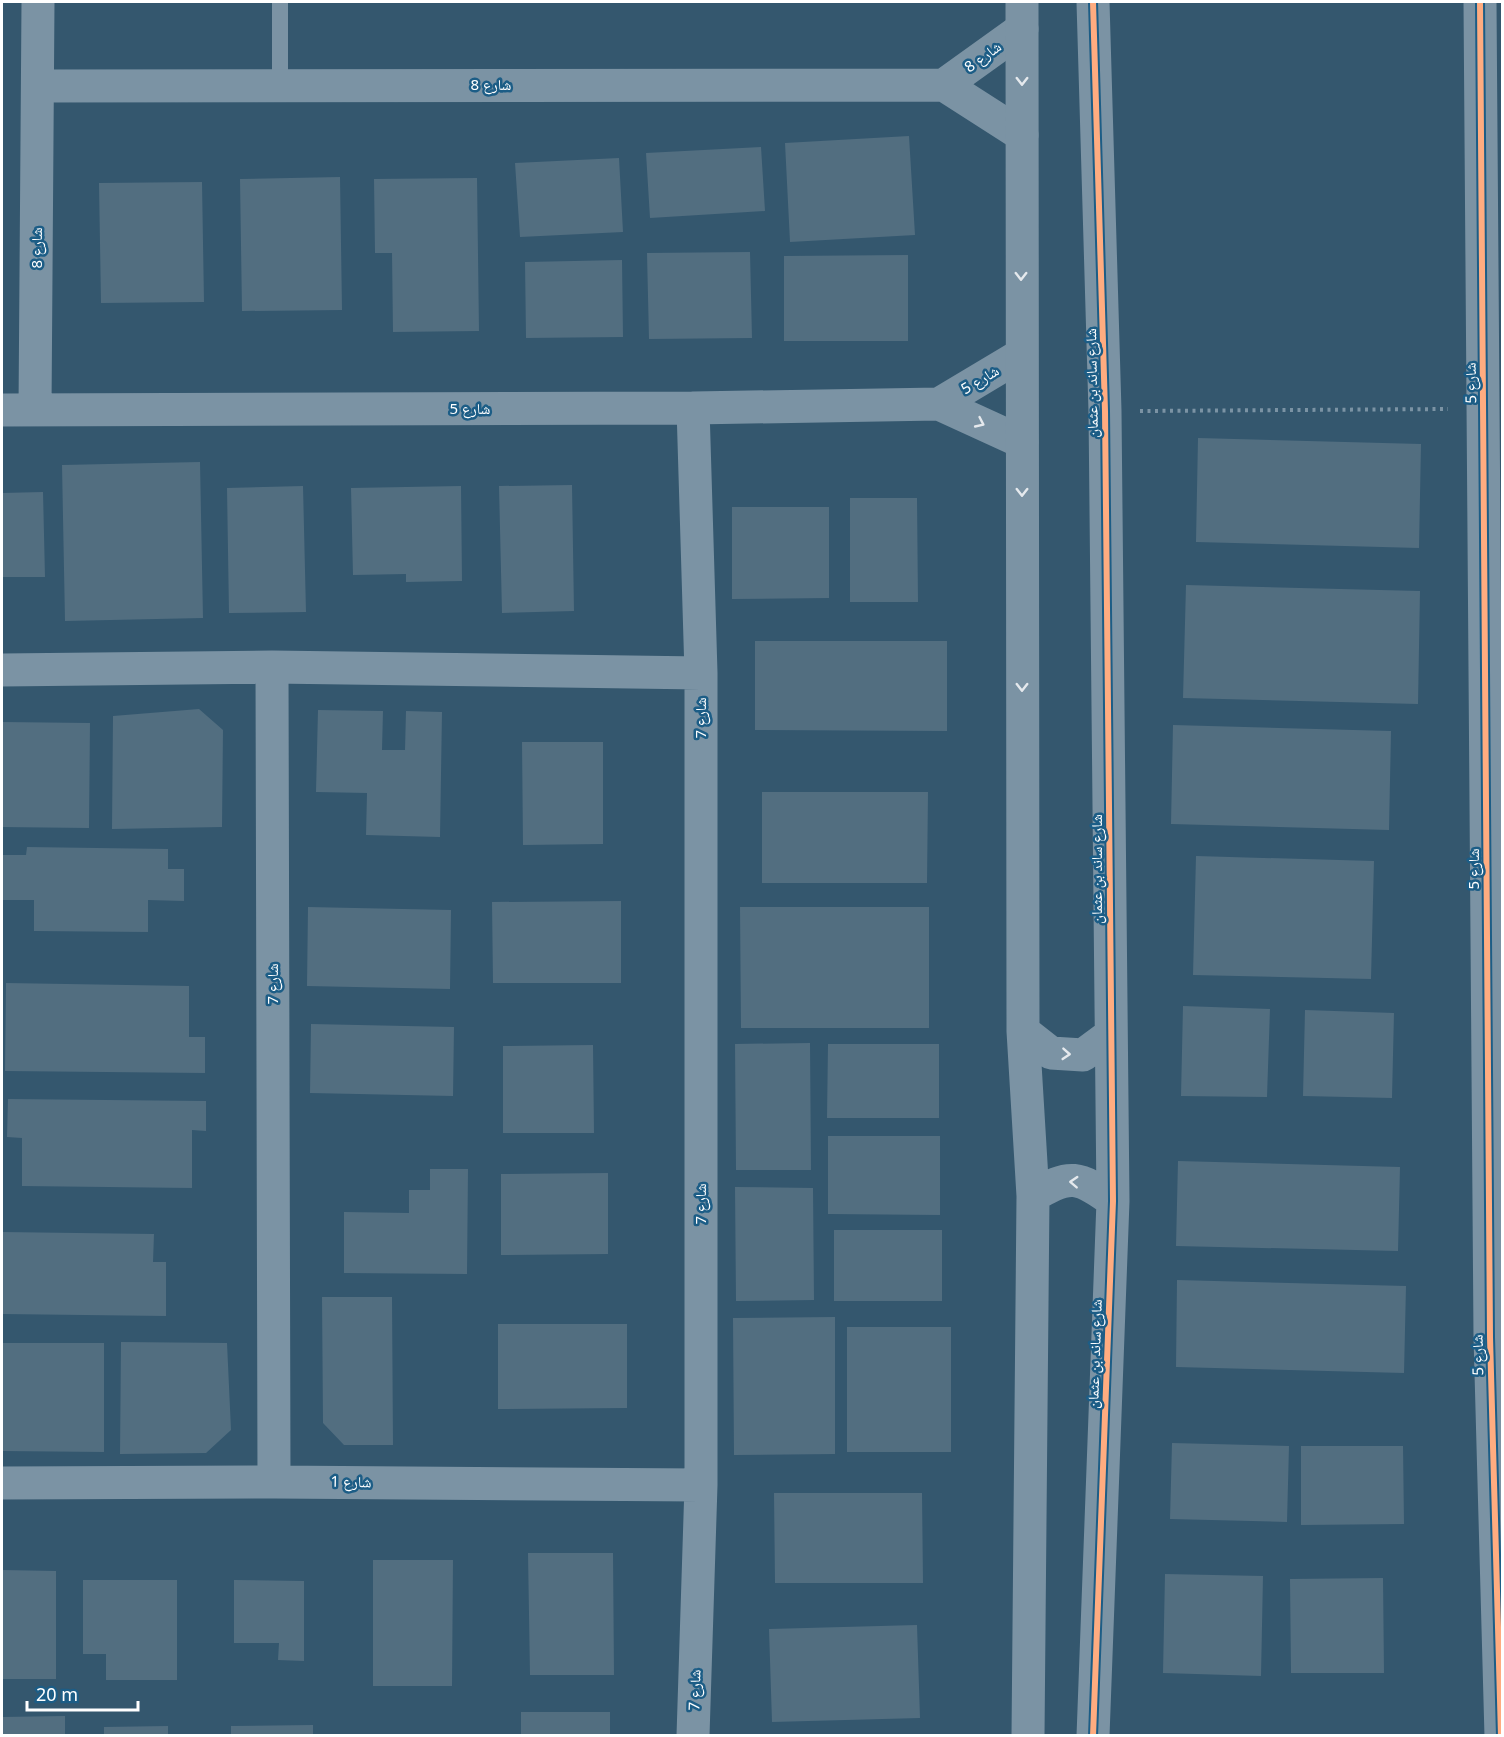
<svg xmlns="http://www.w3.org/2000/svg" width="1504" height="1737" viewBox="0 0 1504 1737" font-family="'Noto Sans','Noto Naskh Arabic',sans-serif">
<rect width="100%" height="100%" fill="#34576e"/>
<!-- building -->
<path fill="#526e80" d="M909,136L915,235L790,242L785,143Z
M761,147L765,211L650,218L646,153Z
M619,158L623,232L520,237L515,163Z
M340,177L342,310L242,311L240,179Z
M477,178L479,331L393,332L392,253H375L374,179Z
M202,182L204,302L101,303L99,183Z
M750,252L752,338L649,339L647,253Z
M908,255V341H784V256Z
M622,260L623,337L526,338L525,262Z
M1198,438L1421,444L1419,548L1196,542Z
M200,462L203,618L65,621L62,465Z
M572,485L574,611L502,613L499,486Z
M303,486L306,612L229,613L227,488Z
M461,486L462,581L406,582V574L353,575L351,488Z
M43,492L45,577H2V493Z
M850,498H917L918,602H850Z
M732,507H829V598L732,599Z
M1186,585L1420,591L1418,704L1183,698Z
M755,641H947V731L755,730Z
M199,709L223,730L222,827L112,829L113,716Z
M318,710L383,711L382,750H405L406,711L442,712L440,837L366,835L367,793L316,792Z
M2,722L90,723L89,828L2,827Z
M1173,725L1391,731L1389,830L1171,824Z
M522,742H603V844L523,845Z
M762,792H928L927,883H762Z
M27,847L168,849V869H184V901L148,900V932L34,931V900H2V855H26Z
M1196,856L1374,861L1371,979L1193,975Z
M621,901V983H493L492,902Z
M308,907L451,910L450,989L307,986Z
M740,907H929V1028H741Z
M6,983L189,986V1037H205V1073L5,1071Z
M1183,1006L1270,1009L1267,1097L1181,1096Z
M1305,1010L1394,1013L1392,1098L1303,1096Z
M311,1024L454,1027L453,1096L310,1093Z
M810,1043L811,1170H736L735,1044Z
M828,1044H939V1118H827Z
M593,1045L594,1133H503V1046Z
M8,1099L206,1101V1131L192,1130V1188L22,1186V1138L7,1137Z
M828,1136H940V1215L828,1214Z
M1178,1161L1400,1167L1398,1251L1176,1246Z
M430,1169H468L467,1274L344,1273V1212L409,1213V1190H430Z
M608,1173V1254L501,1255V1174Z
M735,1187L813,1188L814,1300L736,1301Z
M834,1230H942V1301H834Z
M2,1232L154,1234L153,1262H166V1316L2,1314Z
M1177,1280L1406,1286L1404,1373L1176,1367Z
M322,1297H392L393,1445H344L323,1423Z
M835,1317V1454L734,1455L733,1318Z
M498,1324H627V1408L498,1409Z
M847,1327H951V1452H847Z
M121,1342L227,1343L231,1430L206,1453L120,1454Z
M2,1343H104V1452L2,1451Z
M1172,1443L1289,1446L1287,1522L1170,1519Z
M1301,1446H1403L1404,1524L1301,1525Z
M774,1493H922L923,1583H775Z
M528,1553H613L614,1675H530Z
M373,1560H453L452,1686H373Z
M2,1570L56,1571V1679H2Z
M1165,1574L1263,1576L1261,1676L1163,1673Z
M1383,1578L1384,1673H1291L1290,1579Z
M83,1580H177V1680H106V1654H83Z
M234,1580L304,1581V1661L278,1660L279,1643H234Z
M917,1625L920,1718L772,1722L769,1629Z
M521,1712H610V1736H521Z
M65,1716V1736H2V1717Z
M313,1725V1736H231V1726Z
M168,1726V1736H104V1727Z"/>
<g fill="none" stroke-linecap="round" stroke-linejoin="round">
<!-- path -->
<path stroke="#7b93a4" stroke-width="4" stroke-dasharray="3 4.5" stroke-linecap="butt" d="M1140,411L1448,409"/>
<!-- service -->
<path stroke="#7b93a4" stroke-width="16" d="M280,2V86"/>
<!-- minor -->
<path stroke="#7b93a4" stroke-width="33" d="M1480,2L1490,1337L1501,1736
M944,85L1022,29
M38,86L944,85L1022,135
M939,404L1021,355
M693,408L701,673V1485L693,1736
M2,410L693,408L939,404L1022,442
M35,410L38,2
M272,667L274,1482
M2,670L272,667L701,673
M2,1483L274,1482L701,1485"/>
<!-- tertiary -->
<path stroke="#7b93a4" stroke-width="33" d="M1022,2L1023,1031L1033,1196L1028,1736
M1093,2L1105,411L1113,1201L1093,1736
M1023,1031L1051,1053L1083,1055L1110,1035
M1033,1196C1070,1173 1079,1176 1113,1201"/>
<!-- cycleway casing -->
<g stroke="#1c5d86" stroke-width="10">
<path id="cycleway" d="M1093,2L1105,411L1113,1201L1093,1736
M1480,2L1490,1337L1501,1736"/>
</g>
<!-- cycleway -->
<use href="#cycleway" stroke="#ffac80" stroke-width="6"/>
</g>
<!-- one-way arrows -->
<defs><path id="oneway-chevron" d="M-2-3.5L2.5 0L-2 3.5" fill="none" stroke-width="1.6" stroke-linecap="round" stroke-linejoin="round" transform="scale(1.5)"/></defs>
<g stroke="#e5e9ed">
<use href="#oneway-chevron" transform="translate(1022 81) rotate(90)"/>
<use href="#oneway-chevron" transform="translate(1021 276) rotate(90)"/>
<use href="#oneway-chevron" transform="translate(980 423) rotate(25)"/>
<use href="#oneway-chevron" transform="translate(1022 492) rotate(90)"/>
<use href="#oneway-chevron" transform="translate(1022 687) rotate(90)"/>
<use href="#oneway-chevron" transform="translate(1066 1054) rotate(4)"/>
<use href="#oneway-chevron" transform="translate(1074 1182) rotate(-177)"/>
</g>
<g text-anchor="middle" stroke-width="5" stroke-linejoin="round" paint-order="stroke">
<!-- street labels -->
<g font-size="15" fill="#fff" stroke="#1c5d86">
<text transform="translate(983 57) rotate(-36)" y="5">شارع 8</text>
<text x="491" y="90">شارع 8</text>
<text transform="translate(37 248) rotate(-90)" y="5">شارع 8</text>
<text transform="translate(980 380) rotate(-31)" y="5">شارع 5</text>
<text transform="translate(1092 383) rotate(-91)" y="5">شارع ساند بن عثمان</text>
<text transform="translate(1471 383) rotate(-91)" y="5">شارع 5</text>
<text x="470" y="414">شارع 5</text>
<text transform="translate(701 718) rotate(-90)" y="5">شارع 7</text>
<text transform="translate(1097 869) rotate(-90)" y="5">شارع ساند بن عثمان</text>
<text transform="translate(1474 869) rotate(-90)" y="5">شارع 5</text>
<text transform="translate(273 984) rotate(-90)" y="5">شارع 7</text>
<text transform="translate(701 1204) rotate(-90)" y="5">شارع 7</text>
<text transform="translate(1095 1354) rotate(-88)" y="5">شارع ساند بن عثمان</text>
<text transform="translate(1478 1355) rotate(-91)" y="5">شارع 5</text>
<text transform="translate(351 1482) rotate(1)" y="5">شارع 1</text>
<text transform="translate(695 1690) rotate(-88)" y="5">شارع 7</text>
</g>
</g>
<!-- border -->
<rect width="1504" height="1737" fill="none" stroke="#ffffff" stroke-width="6"/>
<!-- scale -->
<path d="M27 1701v9h111v-9" fill="none" stroke="#ffffff" stroke-width="3"/>
<text x="36" y="1701" font-size="18" fill="#ffffff" stroke="#1c5d86" stroke-width="4.5" paint-order="stroke">20 m</text>
</svg>
